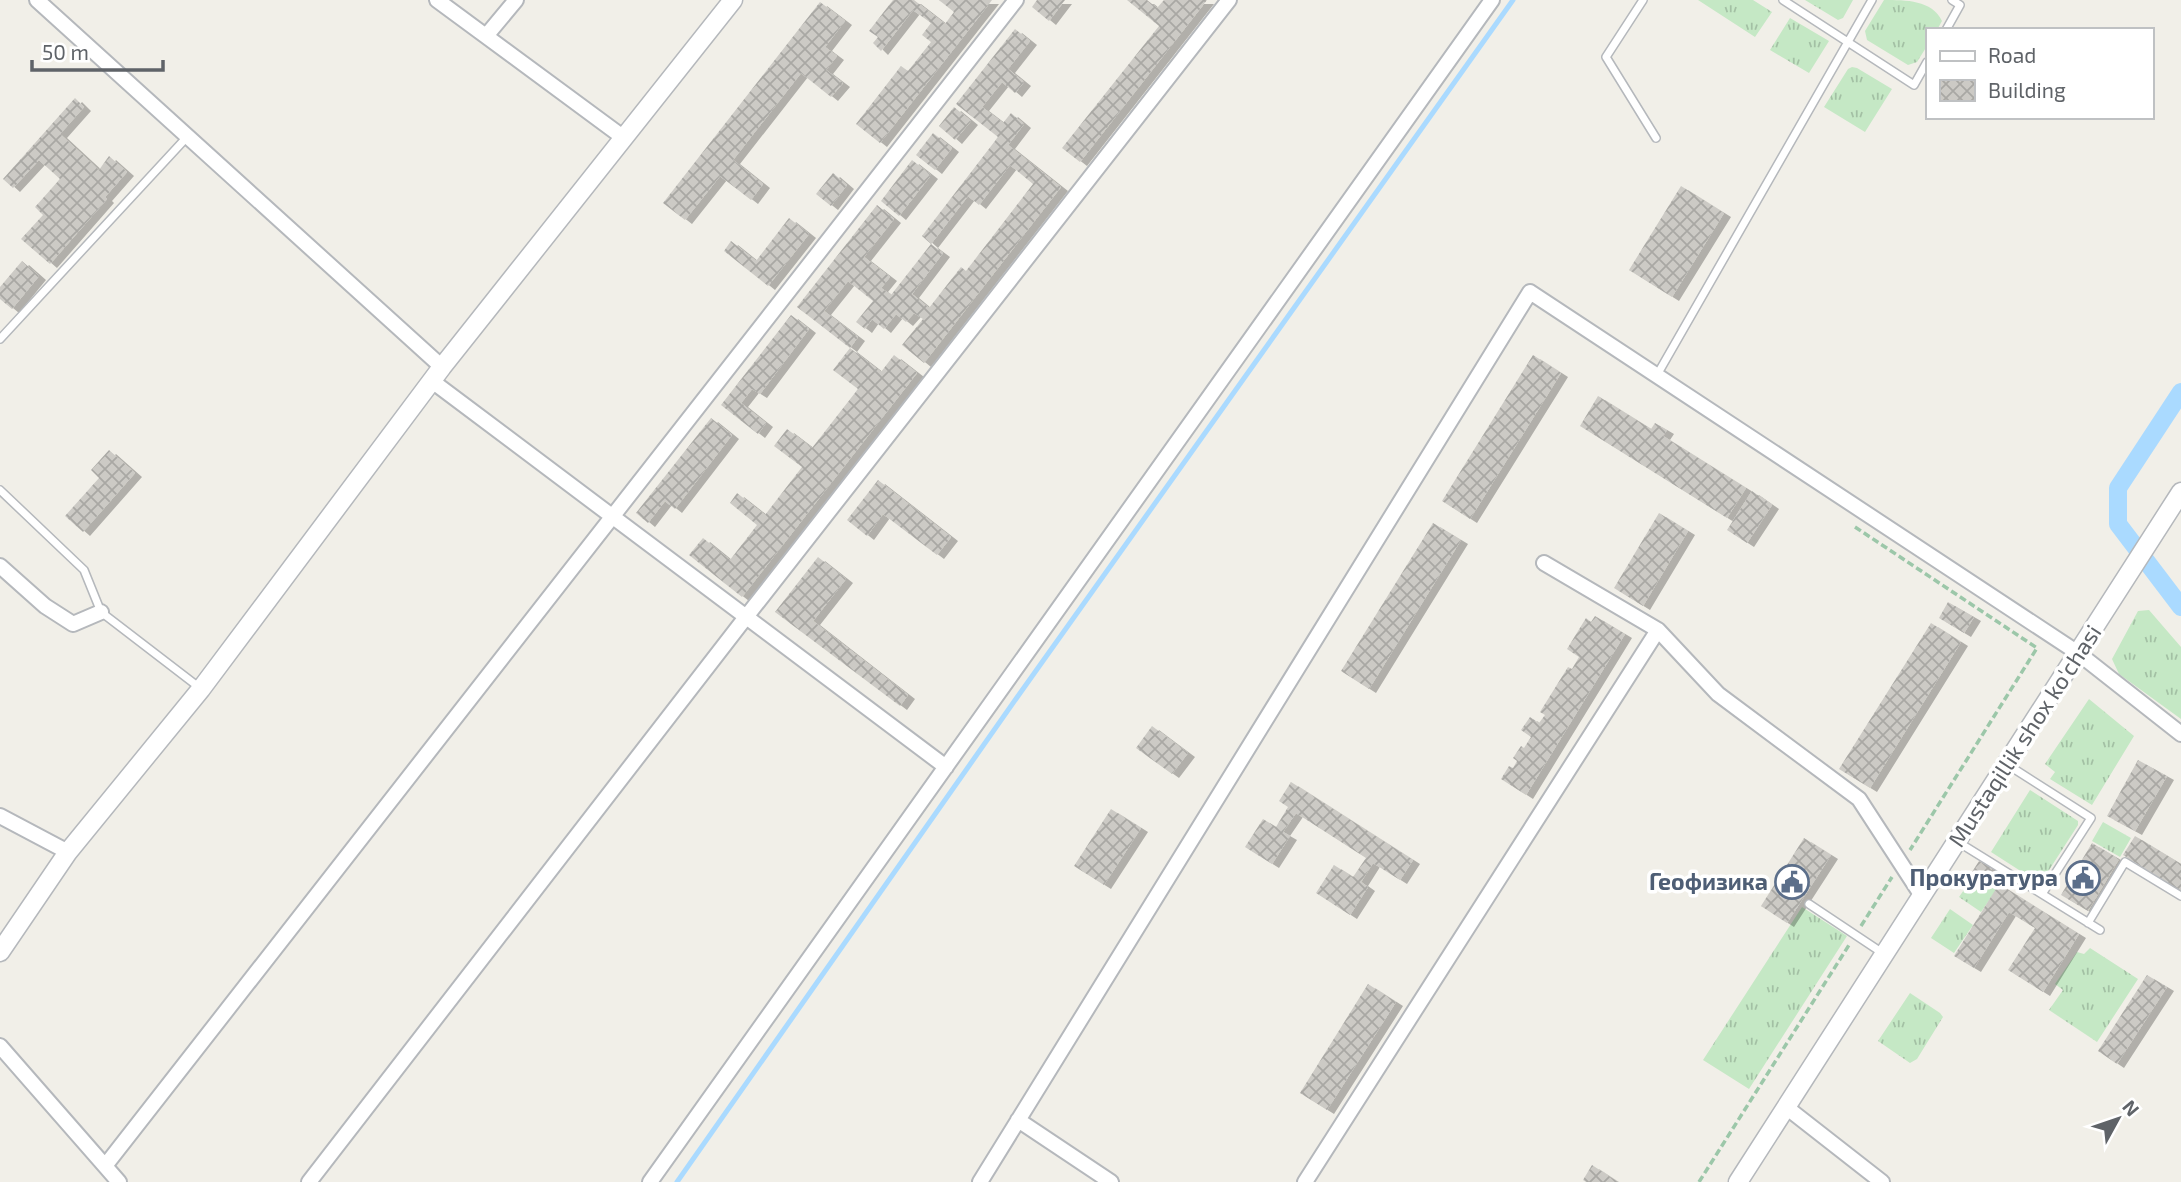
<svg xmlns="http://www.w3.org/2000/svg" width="2181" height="1182" viewBox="0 0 2181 1182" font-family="'Exo 2',sans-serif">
<defs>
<pattern id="grass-tufts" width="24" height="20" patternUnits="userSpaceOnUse" patternTransform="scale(1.75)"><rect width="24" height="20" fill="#c5e8c5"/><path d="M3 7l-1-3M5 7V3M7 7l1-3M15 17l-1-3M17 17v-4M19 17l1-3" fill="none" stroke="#a3c0a4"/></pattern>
<pattern id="building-cross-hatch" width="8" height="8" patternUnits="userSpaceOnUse" patternTransform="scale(1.75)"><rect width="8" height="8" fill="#cccac5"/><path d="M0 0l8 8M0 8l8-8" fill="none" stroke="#a9a8a4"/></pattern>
<filter id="shadow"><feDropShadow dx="7" dy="4" stdDeviation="0" flood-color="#0004"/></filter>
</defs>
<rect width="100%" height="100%" fill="#f1efe8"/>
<!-- grass -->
<path fill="url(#grass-tufts)" d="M1698,0H1753L1772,12L1755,37Z
M1805,0H1853L1843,18L1838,20Z
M1884,0C1906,0 1932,0 1942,21L1937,30H1927V46L1917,62L1908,65L1867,40L1865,31Z
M1790,18L1829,41L1809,73L1770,50Z
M1852,67L1857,68L1892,89L1865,132L1824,107L1848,69Z
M2149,610L2181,647V719L2119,674L2112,659L2138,611Z
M2089,699L2134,736L2092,805L2050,779L2055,772L2045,764Z
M2030,790L2078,821V825L2042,881L2033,879L1991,852Z
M2103,822L2131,838L2120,857L2092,841Z
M1975,874L1997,889L1981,912L1959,897Z
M1802,907L1847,936L1749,1089L1703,1060Z
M1950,909L1973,925L1954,953L1931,938Z
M2090,948L2138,979L2097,1042L2049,1010L2063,990L2055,984L2077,952L2084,954Z
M1910,993L1940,1013L1943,1017L1917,1059L1910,1063L1878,1041Z"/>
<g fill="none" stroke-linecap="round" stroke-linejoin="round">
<!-- stream -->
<path stroke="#aadaff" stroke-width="5" d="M677,1182L1018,696L1513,0"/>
<!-- canal -->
<path stroke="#aadaff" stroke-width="18" d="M2181,392L2118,488V524L2181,607"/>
</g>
<!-- building -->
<path fill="url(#building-cross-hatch)" filter="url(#shadow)" d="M893,0H914L945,24L954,12L939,0H992L880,143L856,124L901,66L908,71L931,42L922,35L931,23L913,10L881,51L873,43L878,37L869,31Z
M1037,0H1065L1049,21L1032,7Z
M1127,0H1147L1157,8L1164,0H1207L1080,162L1062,148L1159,26Z
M820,2L845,21L825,47L837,56L826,70L843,83L831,97L801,73L733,160L763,184L751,200L720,176L685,220L663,203Z
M1015,29L1030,41L1008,69L1024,82L1015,93L1002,82L982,107L1003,123L1011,113L1024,124L1008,145L1061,187L924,363L902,345L923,319L914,313L906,322L896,314L884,329L872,319L865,329L856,322L873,301L848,281L824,311L858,337L850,348L797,307L877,205L894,219L864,257L890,277L881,288L891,295L931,244L943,253L912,294L929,308L961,267L966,271L1033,184L1010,165L979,205L968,196L931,244L922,236L998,137L956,104Z
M75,98L84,107L60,134L99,170L109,156L127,172L105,197L107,199L50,264L21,239L43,215L35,207L60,179L39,160L13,188L3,179Z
M954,107L971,121L955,140L939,126Z
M933,133L952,148L935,170L916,155Z
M912,160L931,175L899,216L881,201Z
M833,173L847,185L831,206L816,194Z
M1681,186L1724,213L1672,297L1629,270Z
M789,218L809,234L768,286L724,251L731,241L756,261Z
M22,261L39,276L12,309L0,299V287Z
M791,315L809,329L760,394L752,389L741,403L766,423L758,434L721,405Z
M850,348L881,372L894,355L917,373L742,597L689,555L703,538L730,560L757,525L730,503L737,493L765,515L802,467L774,446L787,429L812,448L858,389L833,370Z
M1533,355L1561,373L1470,519L1442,501Z
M1598,396L1651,429L1655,423L1667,430L1663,436L1746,488L1727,518L1580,426Z
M711,418L732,435L675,509L665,501L648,523L636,513Z
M109,450L135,473L83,532L65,516L99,478L91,470Z
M878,480L951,537L937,555L883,514L867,536L847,520Z
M1752,491L1772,505L1747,543L1727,530Z
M1659,513L1688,531L1643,606L1614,588Z
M1433,523L1461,540L1369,689L1341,671Z
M818,557L846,579L813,621L908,695L900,706L775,612Z
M1948,602L1974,617L1964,633L1939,618Z
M1595,616L1625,634L1526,795L1501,779L1509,766L1513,768L1517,761L1513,758L1521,746L1524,748L1531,737L1521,730L1530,717L1539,723L1545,715L1540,712L1568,667L1572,669L1579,657L1567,649L1586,618L1591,622Z
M1931,623L1961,642L1870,788L1839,769Z
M1152,726L1188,753L1172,774L1136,748Z
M2138,760L2167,776L2135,831L2107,816Z
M1291,782L1413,860L1400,880L1373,863L1361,882L1368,887L1350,915L1316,893L1334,865L1353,877L1366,858L1296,813L1283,832L1290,836L1272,864L1245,847L1263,819L1276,827L1288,807L1279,801Z
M1111,809L1141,828L1104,885L1074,866Z
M2135,836L2181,864V891L2123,855Z
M1804,838L1831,855L1787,923L1761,906Z
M2092,843L2119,859L2088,911L2061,895Z
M1979,861L1992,868L1985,880L1972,872Z
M1999,884L2079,934L2043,992L2008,970L2035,928L2009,912L1974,968L1954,956Z
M2147,975L2167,987L2117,1064L2098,1051Z
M1368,984L1396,1002L1327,1110L1300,1093Z
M1592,1165L1618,1182H1586L1583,1180Z"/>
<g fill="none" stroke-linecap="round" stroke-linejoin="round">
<!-- service casing -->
<g stroke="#b5b8bc" stroke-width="10">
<path id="service" d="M1643,0L1606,57L1656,138
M1783,0L1914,85L1927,62
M1946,30L1960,5L1952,0
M0,339L187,137
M1657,375L1872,0
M0,490L84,570L101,612L200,688
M2008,765L2091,818L2042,894
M1958,842L2100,930
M1809,904L1884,954
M2088,923L2125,862L2181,896"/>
</g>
<!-- minor casing -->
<g stroke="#b5b8bc" stroke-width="18">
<path id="minor" d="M37,0L442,367
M437,0L624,138
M486,36L516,0
M432,381L946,767
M1544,563L1658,630L1718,694L1859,799L1922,896
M0,566L45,606L73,624L101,612
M0,816L68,852
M0,1046L119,1182
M1786,1107L1882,1182
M1018,1120L1111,1182
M105,1166L1016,0
M309,1182L746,617L1229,0
M650,1182L1492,0
M980,1182L1530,292L2078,653L2181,734
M1305,1182L1658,630"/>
</g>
<!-- tertiary casing -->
<g stroke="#b5b8bc" stroke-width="21">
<path id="tertiary" d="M0,952L68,852L201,689L442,367L733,0
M1738,1182L2181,492"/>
</g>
<!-- path -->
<path stroke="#9cc7a9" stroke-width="3.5" stroke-dasharray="7 3.5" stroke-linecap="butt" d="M1855,527L2037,648L1910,850
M1861,926L1892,877
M1699,1182L1849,945"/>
<!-- service -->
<use href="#service" stroke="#fff" stroke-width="7"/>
<!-- minor -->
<use href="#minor" stroke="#fff" stroke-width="14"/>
<!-- tertiary -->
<use href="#tertiary" stroke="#fff" stroke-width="18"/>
</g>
<!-- icons -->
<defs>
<g id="civic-ring" transform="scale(1.75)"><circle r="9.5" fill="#fff" stroke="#5c6f8a" stroke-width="1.5"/><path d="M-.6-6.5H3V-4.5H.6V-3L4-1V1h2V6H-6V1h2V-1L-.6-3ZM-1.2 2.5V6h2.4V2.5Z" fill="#5c6f8a"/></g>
</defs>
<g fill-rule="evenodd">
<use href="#civic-ring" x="2083" y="878"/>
<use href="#civic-ring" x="1792" y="882"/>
</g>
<g text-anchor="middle" stroke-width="7" stroke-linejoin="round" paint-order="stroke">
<!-- street labels -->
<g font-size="23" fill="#5f6368" stroke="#fff">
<text transform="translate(2025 736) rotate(-57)" y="8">Mustaqillik shox ko'chasi</text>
</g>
<!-- service labels -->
<g font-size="23" font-weight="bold" fill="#4e5e75" stroke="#fff" text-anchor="end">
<text x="2058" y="886">Прокуратура</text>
<text x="1768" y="890">Геофизика</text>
</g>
</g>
<!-- legend -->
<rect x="1926" y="28" width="228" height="91" fill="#ffffff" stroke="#bfc1c3" stroke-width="2"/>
<rect x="1940" y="51" width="35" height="10" fill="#ffffff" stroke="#bfc1c3" stroke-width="2"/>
<text x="1988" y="63" font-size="21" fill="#5f6368">Road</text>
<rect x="1940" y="80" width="35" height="21" fill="url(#building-cross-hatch)" stroke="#bfc1c3" stroke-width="2"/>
<text x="1988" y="98" font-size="21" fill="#5f6368">Building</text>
<!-- north arrow -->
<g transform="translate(2118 1119) rotate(50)" stroke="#ffffff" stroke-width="5" paint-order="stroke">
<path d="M0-5L12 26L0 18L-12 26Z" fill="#5f6368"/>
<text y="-10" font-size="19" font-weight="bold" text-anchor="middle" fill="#5f6368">N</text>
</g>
<!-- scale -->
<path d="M32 60v10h131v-10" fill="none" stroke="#5f6368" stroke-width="3.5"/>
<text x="42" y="60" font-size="21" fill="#5f6368" stroke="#ffffff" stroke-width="5" paint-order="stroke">50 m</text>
</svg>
